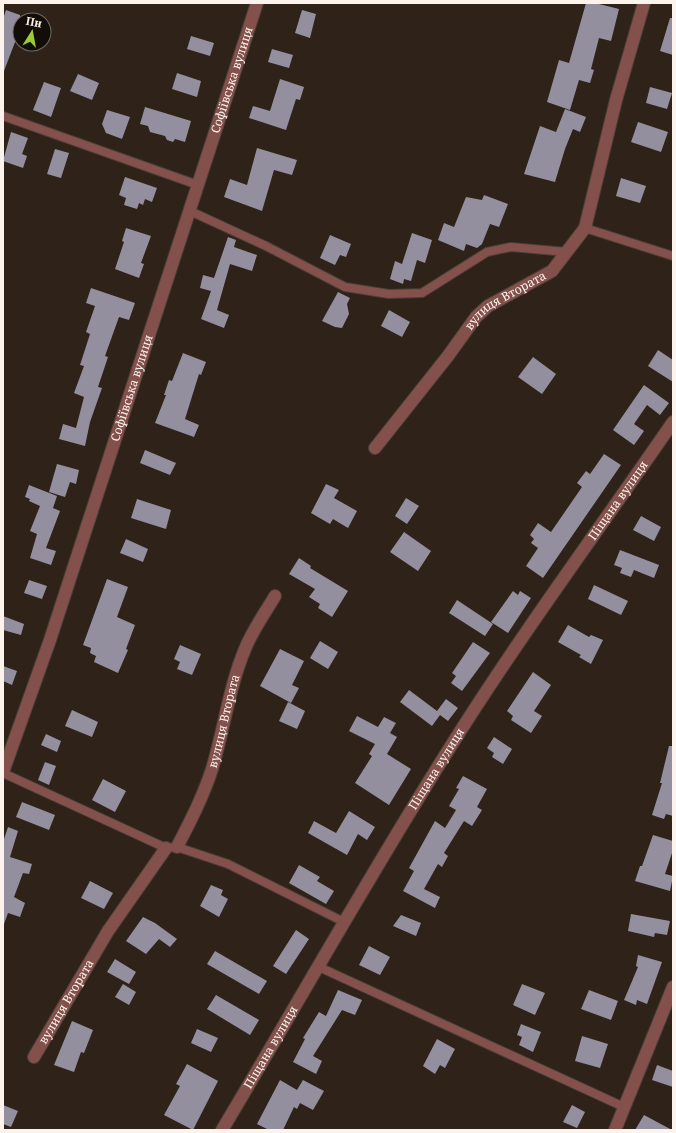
<svg xmlns="http://www.w3.org/2000/svg" width="676" height="1133" viewBox="0 0 676 1133" font-family="'Noto Serif',serif">
<rect width="100%" height="100%" fill="#2e2219"/>
<!-- building -->
<path fill="#938f9f" d="M586,3H595L619,9L611,41L599,38L591,69L594,70L590,83L579,80L570,110L547,102L559,60L569,63Z
M6,10L20,15V29L4,71L3,19Z
M302,10L316,14L310,38L295,33Z
M670,18H673V55L660,51Z
M191,36L214,43L210,56L187,49Z
M272,49L293,55L289,68L268,62Z
M177,73L201,81L197,97L172,89Z
M78,74L99,83L92,100L70,91Z
M280,79L304,87L300,100L296,99L286,130L249,118L253,106L270,111Z
M44,82L61,88L51,117L33,110Z
M650,87L672,93L667,109L646,103Z
M145,107L191,121L185,142L175,139L173,142L167,140L165,136L150,132L148,126L140,124Z
M565,109L586,117L580,132L573,129L565,149L555,182L524,174L540,126L556,132Z
M107,110L130,117L122,139L106,133L102,124Z
M638,122L668,132L661,152L631,142Z
M11,132L28,138L22,154L27,156L23,168L3,161Z
M257,148L297,160L292,175L274,170L262,211L224,197L230,179L247,185Z
M55,149L69,153L61,178L47,174Z
M125,177L157,188L152,202L145,199L143,205L139,203L137,209L124,205L126,198L119,195Z
M621,178L646,186L640,203L616,196Z
M484,195L508,204L499,227L490,224L482,244L477,248L466,244L464,251L438,240L444,223L454,227L466,197L482,200Z
M126,228L151,236L141,263L144,264L139,278L115,269L124,242L122,241Z
M412,233L432,240L425,263L417,260L411,281L404,279L403,284L390,279L395,261L402,264Z
M330,235L351,244L346,257L340,255L335,265L320,258Z
M228,237L236,240L234,247L257,255L252,271L230,264L217,310L229,315L224,328L201,319L211,291L200,288L203,275L214,278Z
M91,288L135,303L129,320L119,317L105,356L108,357L98,387L102,388L90,422L85,446L59,439L63,424L76,428L84,397L74,393L84,366L80,365L90,334L86,332L95,306L86,303Z
M338,292L350,298L347,304L349,314L342,328L335,327L322,321Z
M389,310L410,322L402,337L381,326Z
M658,350L673,360V382L648,366Z
M183,353L206,362L201,375L199,374L185,419L199,425L194,437L155,423L166,395H164L169,380L172,381Z
M533,357L556,374L542,394L518,377Z
M644,385L669,403L660,415L647,405L634,424L644,431L634,445L613,430Z
M145,450L176,463L170,475L140,463Z
M604,454L621,465L543,578L526,566L538,548L531,543L534,539L530,535L538,523L551,532L582,487L577,483L586,471L590,474Z
M57,464L79,470L76,484L70,482L65,497L49,492Z
M326,484L339,490L334,498L357,511L348,528L333,519L330,524L311,513Z
M29,485L57,496L53,508L60,511L46,548L56,551L51,565L30,558L37,534L30,531L40,506L29,501L30,499L25,497Z
M406,498L419,506L407,524L395,516Z
M137,499L171,510L166,529L131,518Z
M641,516L661,527L654,541L633,530Z
M404,532L431,551L418,571L390,552Z
M126,539L148,549L143,562L120,553Z
M620,550L659,565L654,578L634,570L631,577L620,573L622,568L614,565Z
M299,558L311,566L310,568L348,591L332,617L318,608L320,604L309,597L315,589L289,574Z
M107,579L128,587L117,617L135,625L126,649L128,650L118,673L94,662L96,656L90,653L91,648L83,645Z
M29,580L47,586L42,599L24,593Z
M594,585L628,601L621,615L588,599Z
M513,591L518,595L520,591L531,598L508,633L491,622Z
M457,600L493,624L485,636L449,613Z
M3,616L24,624L21,635L3,630Z
M568,625L589,637L591,635L603,640L591,664L579,657L581,655L558,642Z
M320,641L338,652L328,669L310,658Z
M473,642L490,653L462,691L451,683L456,676L452,673Z
M180,645L201,654L192,675L177,669L180,662L174,659Z
M280,649L304,661L292,685L299,688L291,703L260,686Z
M3,666L17,671L12,685L3,681Z
M533,672L551,685L534,711L542,716L531,733L511,720L513,716L507,711Z
M409,690L437,711L446,699L458,708L448,721L440,715L432,726L400,702Z
M288,702L305,711L297,729L279,721Z
M72,710L98,722L92,737L65,726Z
M357,716L378,727L384,717L396,723L390,733L397,737L387,754L411,769L389,805L355,783L372,756L369,754L375,744L349,731Z
M46,734L61,741L57,752L41,745Z
M494,737L512,749L503,764L492,757L494,753L487,748Z
M669,746H673V816L666,814L664,819L652,815L662,783H660Z
M45,762L56,766L49,785L38,780Z
M463,776L487,789L477,807L482,810L472,826L464,821L444,853L448,856L442,867L438,864L424,889L440,897L435,908L403,891L414,871L409,868L435,821L445,828L456,810L449,806L459,789L456,788Z
M103,779L126,791L115,812L92,800Z
M22,802L55,815L49,830L16,817Z
M349,811L375,827L367,840L358,834L347,855L308,833L314,821L336,833Z
M8,827L18,831L10,857L32,864L29,874L23,873L14,897L25,903L20,917L8,913L4,924L3,842Z
M653,835L673,841V850L665,874L673,876L670,891L635,881L640,866H642Z
M299,865L320,877L317,881L334,891L326,904L289,883Z
M90,881L113,893L104,909L81,898Z
M211,885L223,890L221,895L228,899L219,917L200,906Z
M631,914L670,921L667,935L655,933L654,937L628,931Z
M401,915L421,923L416,936L393,926Z
M143,917L155,923L177,939L170,947L159,939L146,954L126,941Z
M296,930L309,939L286,974L273,966Z
M369,946L390,957L380,975L359,965Z
M215,951L267,981L259,994L207,964Z
M638,955L662,962L647,1004L637,1000L636,1005L624,1000L638,967L636,966Z
M115,959L136,972L129,984L107,972Z
M123,984L136,992L129,1005L115,997Z
M522,984L545,993L535,1015L513,1005Z
M338,990L362,1000L355,1015L342,1010L313,1056L322,1061L316,1074L293,1062L305,1039L303,1038L319,1012L326,1016Z
M589,990L618,1001L611,1020L581,1009Z
M216,995L259,1020L250,1035L207,1009Z
M72,1021L93,1030L84,1053L81,1052L74,1072L54,1065Z
M521,1024L541,1032L533,1052L519,1045L522,1037L517,1035Z
M197,1029L218,1038L211,1052L191,1043Z
M582,1036L608,1044L600,1068L575,1061Z
M437,1039L455,1049L445,1068L440,1065L435,1074L423,1066Z
M187,1064L218,1081L193,1130L164,1115L180,1086L176,1084Z
M657,1065L673,1071V1087L652,1080Z
M280,1080L297,1090L303,1080L324,1091L313,1110L300,1103L297,1109L294,1107L283,1130H269L257,1124Z
M3,1105L18,1111L11,1127L3,1124Z
M572,1105L585,1112L577,1128L563,1122Z
M644,1115L672,1130H635Z"/>
<g fill="none" stroke-linecap="round" stroke-linejoin="round">
<!-- lane casing -->
<g stroke="#4b3f37" stroke-width="10">
<path id="lane" d="M3,116L198,185
M190,211L266,246L345,287L389,294L422,293L487,252L511,247L567,252
M585,228L673,256
M3,773L166,848L177,847L228,864L344,922
M319,967L624,1107"/>
</g>
<!-- street casing -->
<g stroke="#4b3f37" stroke-width="14">
<g id="street">
<path id="s1" d="M375,448L448,356L476,317L488,306L552,271L585,228L616,100L644,3"/>
<path id="s2" d="M3,772L50,640L257,3"/>
<path id="s3" d="M177,847C190,822 203,797 212,769C224,730 229,687 245,649C252,631 265,613 275,596"/>
<path id="s4" d="M34,1057L108,931L166,848"/>
<path id="s5" d="M222,1130C298,1003 370,874 449,749C519,637 598,531 673,422"/>
<path d="M615,1130L673,987"/>
</g>
</g>
<!-- lane -->
<use href="#lane" stroke="#84504b" stroke-width="8"/>
<!-- street -->
<use href="#street" stroke="#84504b" stroke-width="12"/>
</g>
<g text-anchor="middle" stroke-width="4" stroke-linejoin="round" paint-order="stroke">
<!-- street labels -->
<g font-size="12" fill="#fbf3ec" stroke="#120d09">
<text dy="4" stroke="none"><textPath href="#s2" startOffset="729">Софіївська вулиця</textPath></text>
<text dy="4" stroke="none"><textPath href="#s1" startOffset="199">вулиця Втората</textPath></text>
<text dy="4" stroke="none"><textPath href="#s2" startOffset="405">Софіївська вулиця</textPath></text>
<text dy="4" stroke="none"><textPath href="#s5" startOffset="744">Піщана вулиця</textPath></text>
<text dy="4" stroke="none"><textPath href="#s3" startOffset="135">вулиця Втората</textPath></text>
<text dy="4" stroke="none"><textPath href="#s5" startOffset="420">Піщана вулиця</textPath></text>
<text dy="4" stroke="none"><textPath href="#s4" startOffset="64">вулиця Втората</textPath></text>
<text dy="4" stroke="none"><textPath href="#s5" startOffset="96">Піщана вулиця</textPath></text>
</g>
</g>
<!-- border -->
<rect width="676" height="1133" fill="none" stroke="#fbf3ec" stroke-width="8"/>
<!-- north arrow -->
<g transform="translate(32 32) rotate(11)"><circle r="19" fill="#120d09" stroke="#6f6964"/>
<path d="M0-3L7 15L0 10L-7 15Z" fill="#9bcb33"/>
<text y="-6" font-size="11" font-weight="bold" text-anchor="middle" fill="#fbf3ec">Пн</text>
</g>
</svg>
